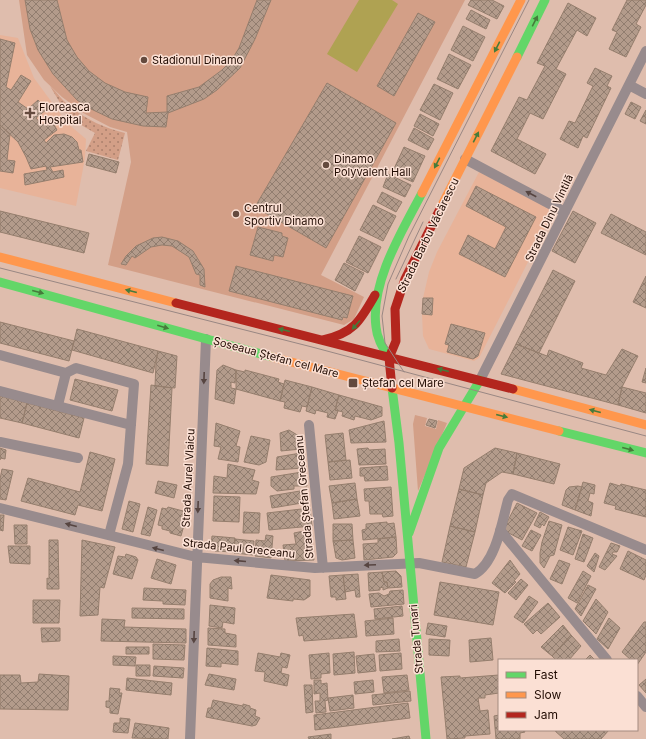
<svg xmlns="http://www.w3.org/2000/svg" width="646" height="739" viewBox="0 0 646 739" font-family="Inter,sans-serif">
<defs>
<pattern id="grass-dots" width="8" height="8" patternUnits="userSpaceOnUse"><rect width="8" height="8" fill="#d39f87"/><path d="M2 2h.1M6 6h.1" fill="none" stroke="#ab806c" stroke-width="1.8" stroke-linecap="round"/></pattern>
<pattern id="building-cross-hatch" width="8" height="8" patternUnits="userSpaceOnUse"><rect width="8" height="8" fill="#b39b8b"/><path d="M0 0l8 8M0 8l8-8" fill="none" stroke="#917d6f"/></pattern>
</defs>
<rect width="100%" height="100%" fill="#dfbdad"/>
<!-- built -->
<path fill="#e8b399" d="M0,35L18,38L34,78L67,123L86,139L85,158L76,206L0,188Z
M479,172L554,211L479,358L474,361L429,349L423,336L422,314L432,315L433,298H423L429,272L437,252Z"/>
<!-- grass -->
<path fill="url(#grass-dots)" d="M50,86C58,93 63,102 72,108C87,120 105,128 125,133L118,160L86,151L95,133L69,118Z"/>
<!-- green -->
<path fill="#d39f87" d="M19,0H465L321,275L364,297L354,319L344,325L108,265L131,162L127,132L110,127L85,114L62,97L44,80L27,55Z
M415,415L427,418L425,426L436,429L438,420L447,423L418,491L413,424Z"/>
<!-- water -->
<path fill="#afa252" d="M359,0H392L398,4L357,72L327,54Z"/>
<!-- building -->
<path fill="url(#building-cross-hatch)" stroke="#957e6d" d="M25,0H57L67,40L77,57L89,71L105,83L125,92L148,97L146,113L167,112V96L199,87L222,70L231,61L239,48L257,0H271L255,39L240,68L217,90L204,99L168,113L166,127L143,126L112,119L89,108L77,100L53,74L38,50L30,29Z
M471,0H492L504,6L497,19L468,5Z
M627,0H646V5L636,24L641,27L626,57L609,49L617,32L612,30Z
M568,3L596,18L587,36L577,30L556,69L566,74L543,119L530,113L517,139L546,154L535,174L491,151L519,97L527,100L545,66L537,63Z
M471,10L490,20L486,29L466,19Z
M418,13L435,22L394,96L377,86Z
M463,26L485,37L473,61L451,50Z
M0,39L15,43L6,87L11,90L21,75L31,81L18,102L28,109L38,100L47,109L36,118L42,125L51,119L57,130L44,140L46,143L54,135L64,134L72,137L77,142L79,150H81L83,162L50,167L53,172L63,170L64,177L25,185L24,174L47,170L46,166L31,169L26,157L18,142L0,125Z
M449,54L471,65L458,89L437,79Z
M595,68L612,76L607,86L611,88L587,138L583,136L578,148L560,139L569,121L575,123L593,86L587,83Z
M327,83L396,123L326,248L255,207Z
M434,84L453,93L440,120L420,110Z
M631,102L641,107L635,119L625,114Z
M646,110V124L640,121Z
M420,114L439,124L433,136L414,126Z
M0,125L10,134L7,160L15,161L13,173L0,171Z
M414,128L434,139L428,150L408,140Z
M404,147L425,156L413,182L392,173Z
M89,154L119,162L116,173L86,165Z
M388,174L411,185L405,197L383,187Z
M476,186L536,217L505,277L459,254L468,235L495,249L506,227L466,206Z
M382,192L402,202L396,212L377,202Z
M373,205L396,216L383,241L360,230Z
M0,211L89,233L84,253L0,232Z
M573,211L596,223L575,263L552,251Z
M611,214L646,232V255L601,233Z
M258,227L282,233V236L288,238L283,257L274,255L273,261L250,255Z
M359,236L381,247L368,273L346,262Z
M162,237L178,241L193,251L204,269L205,287L200,285V275L196,274L189,257L172,246L162,245L151,247L135,258L132,256L126,265L121,264L126,256L136,246L153,238Z
M344,263L364,273L355,291L335,280Z
M236,266L353,296L347,318L343,317L342,320L229,291Z
M553,270L575,281L539,353L516,344Z
M646,276V308L633,302Z
M423,298H433L432,315L422,314Z
M0,322L74,341L69,361L0,343Z
M451,324L485,333L478,356L473,359L447,352L449,345L445,344Z
M77,329L158,351L153,373L72,350Z
M516,344L547,356L549,350L583,363L581,368L606,375L622,349L638,356L622,387L618,405L501,374Z
M158,351L177,356L175,388L155,386L156,363Z
M223,365L236,370L235,383L231,382V388L236,389L234,404L215,399L217,370Z
M646,368V383L642,382Z
M236,370L245,372V370L279,379L278,382L284,384L280,401L236,389Z
M75,379L118,390L112,411L70,400Z
M285,380L312,387L307,407L302,406L300,412L284,408L285,402L280,401Z
M151,385L172,388L168,466L146,464Z
M312,387L339,395L335,410L338,411L335,419L327,417L328,413L316,410L315,414L306,411Z
M622,387L646,393V413L618,405Z
M339,395L382,407V416L371,420L355,416L354,420L342,416L343,412L335,410Z
M0,396L27,403L22,423L0,418Z
M27,403L84,418L79,438L22,423Z
M429,419L437,421L435,428L426,425Z
M384,421L386,442L351,443L349,430Z
M216,423L240,431L236,446L240,447L238,462L218,459L221,447L214,446Z
M289,430L299,436L301,449L281,451L280,433Z
M343,433L346,460L328,462L325,435Z
M251,436L270,440L266,462L259,465L244,462Z
M0,448L6,450L5,459L0,458V460Z
M368,448L369,450L385,449L386,464L359,465L357,449Z
M495,448L517,453L513,474L502,472L486,483L483,495L459,489L464,468Z
M90,452L115,459L102,511L78,505L75,515L21,501L28,478L80,492Z
M301,453L303,468L276,470L277,457Z
M517,453L560,464L554,484L513,474Z
M350,460L352,478L330,480L328,462Z
M228,464L255,470L252,480L259,482L256,494L213,493L214,476L227,478Z
M387,466L388,480L365,481L364,476H360V468Z
M2,469L13,471L6,500L0,499V479Z
M302,472L307,486H294V489L277,491L271,486V477Z
M158,481L177,485L174,498L155,493Z
M583,482L595,485L594,494L590,493L588,501L593,503L591,516L575,510Z
M355,483L357,499L332,503L329,486Z
M610,483L620,486L621,484L646,490V517L615,509L616,506L604,503Z
M578,486L582,487L575,510L562,505L566,490L569,487Z
M391,487L393,516L383,517L382,514H370L369,501H365L364,489Z
M459,489L483,495L475,532L450,526Z
M306,490L308,502L272,508L270,496Z
M214,496L240,497L239,522L213,521Z
M357,499L360,516L334,519L332,503Z
M129,501L140,504L133,532L122,529Z
M517,503L537,513L522,540L503,530Z
M148,507L157,510L150,536L141,534Z
M168,507L183,511L182,524L184,525L181,536L170,533V531L162,529V526L158,525L162,508L167,509Z
M310,508L312,526L269,530L267,513Z
M244,512L260,513L259,533H243Z
M540,512L549,517L544,526L542,524L540,528L534,525Z
M0,515H4L3,531L0,530Z
M549,521L562,525L554,555L550,556L544,568L540,563V553L542,542Z
M387,522V524L394,523L396,537L363,540L362,530L366,529V524Z
M333,524H352L353,540L333,541Z
M14,525H27V544H15Z
M450,526L475,532L466,567L442,562Z
M568,527L582,531L573,555L560,550Z
M309,530L314,560L285,561L283,545L296,544L294,533Z
M531,530L541,535L532,551L522,546Z
M583,534L593,538L584,562L575,559Z
M266,535L273,536L271,558L255,556L256,540L265,541Z
M212,536L235,538L233,552L215,551L211,547Z
M396,537L397,553L393,557L364,560L363,544L378,543V539Z
M235,539L254,541L253,555L234,553Z
M49,540H58L59,589H47V578L49,579Z
M82,540L115,547L104,588L100,587L98,615L80,616Z
M353,540L355,558L342,560L336,558L333,541Z
M611,543L620,546L617,552H613L612,554L617,556L605,570L599,567Z
M8,546H30V564L10,563Z
M628,551L646,560V575L644,580L620,569Z
M595,553L599,556L594,572L587,566Z
M126,554L136,557L138,560L132,579L113,574L118,556L125,557Z
M157,559L176,565L171,584L151,578Z
M510,560L520,574L514,581L516,582L505,593L492,583Z
M559,560L570,564L562,584L550,579Z
M396,571L401,576L402,587L388,588L387,582H384L382,572Z
M583,571L591,576L577,603L568,598Z
M382,572L384,582H387L388,588L383,590V587L380,588V590L369,591L368,573Z
M358,574L360,597H356L355,590L345,592L343,575Z
M271,575L310,580V596L304,600L293,599V601L267,598Z
M343,575L346,599L336,600V597H331L329,576Z
M231,577L232,589L228,588V601L210,598V584L213,580L221,577Z
M521,579L528,585L516,600L508,593Z
M440,582L499,592L493,625L434,615Z
M588,585L596,589L581,616L575,609Z
M144,588L186,590L185,605L163,604V601L143,600Z
M403,590L404,604L371,607L369,594L379,593L384,596L389,594L390,591Z
M529,596L538,602L523,623L514,617Z
M596,599L608,612L596,634L583,621Z
M33,600H60L59,623H33Z
M548,603L560,617L541,634L537,630L533,634L524,624Z
M210,605L235,608L234,624L223,622L222,628L209,626Z
M402,606L403,616L375,619L374,609Z
M132,608L184,609V619L132,618Z
M354,614L357,637L304,641L303,635L299,636L296,618Z
M393,618L394,634L366,636L365,621Z
M609,618L620,628L608,649L597,639Z
M102,619L125,620L124,627L186,629V643L101,641Z
M644,622H646V652L637,665V660H631L622,652Z
M428,623L447,626L445,637L426,634Z
M563,625L571,635L552,656L541,647Z
M41,628H60V641L42,642Z
M208,628L225,629V633L236,635V647L208,645Z
M571,635L581,646L569,660H556L552,656Z
M491,638L493,660L470,662L469,640Z
M399,639L400,651L376,652V641Z
M429,639L450,640L449,656L429,655Z
M153,644L185,645L184,660L153,659Z
M126,647H149V654H126Z
M207,648L238,651V665L221,663V667L206,666Z
M354,652L355,673L334,675L333,654Z
M258,653L280,657L281,653L290,655L287,668L282,667L281,673L289,675L287,686L264,681L265,672L255,671Z
M329,653L330,673L321,674V678L311,679L309,655Z
M401,653L402,669L380,671L379,655Z
M374,654L376,671L358,673L356,656Z
M590,655L595,660H585Z
M113,656L136,657L135,666L113,665Z
M136,665H150V676H136Z
M154,666L184,668L183,678L153,676Z
M39,674L69,676L68,710L0,709V675H20L21,683L38,682Z
M209,674L236,679L234,690L205,685Z
M407,675L409,690L384,693L382,677Z
M499,675V693L485,695V698H478L480,711L488,710L490,734L465,736V738L447,739L441,677L460,676V678Z
M127,678L172,683L171,695L126,690Z
M646,679V693L639,685Z
M314,680H321V684L327,683L328,700L325,701L326,712L316,713L315,701H320V693L314,694Z
M373,680L374,692L355,694L354,682Z
M304,685H312L313,712L306,713Z
M110,688L120,689L119,693H122L118,714L110,713V708L106,707V701H109Z
M410,691L411,701L373,705L372,695Z
M353,695L354,708L330,711L328,698Z
M213,700L243,706V704L250,706V708L256,710L255,716L260,718L256,725L252,726L206,717L208,708H211Z
M408,703L410,718L315,730L314,715Z
M499,715V730H524L525,732L520,733V739H496L494,716Z
M120,718L130,719L128,733L113,732L114,723H120Z
M135,723L169,728L168,739L132,738Z
M554,730H609L601,739H564Z
M331,734V739H309L308,737Z
M409,736L410,739H392Z"/>
<g fill="none" stroke-linecap="round" stroke-linejoin="round">
<!-- street -->
<path stroke="#988b8d" stroke-width="10" d="M629,85L646,94
M465,159L565,212
M0,355L66,373L76,368L134,384L128,464L109,535
M480,380L646,51
M0,391L131,425
M58,405L66,373
M309,425L323,568
M0,442L78,458
M0,508L196,557L315,568L419,563L475,574C496,562 502,522 508,500L512,494L646,550
M500,530L607,660
M637,696L646,707
M190,739L206,339"/>
<!-- fast -->
<path stroke="#63d668" stroke-width="9" d="M517,57L545,0
M0,282L272,357
M389,358C383,348 377,339 376,327C370,283 402,231 422,193
M392,388L399,443L426,739
M559,431L646,453
M409,533L439,448L480,380"/>
<!-- slow -->
<path stroke="#ff974d" stroke-width="9" d="M422,193L521,0
M441,207L517,57
M0,257L176,303
M272,357L559,431
M513,389L646,425"/>
<!-- jam -->
<path stroke="#b3261e" stroke-width="9" d="M176,303L513,389
M323,340C354,333 360,321 375,295
M389,358L396,341L395,309L405,279L441,207
M389,358L392,388"/>
<!-- tram -->
<path stroke="#998783" stroke-width="1" d="M0,268L312,347L646,436
M396,279L423,222
M404,372L385,343L382,316L388,284L409,236L529,0"/>
</g>
<!-- one-way arrows -->
<defs><path id="oneway-solid" d="M-6-.8H1V-3.2L6.5 0L1 3.2V.8H-6Z"/></defs>
<g fill="#467b3b">
<use href="#oneway-solid" transform="translate(535 21) rotate(-63)"/>
<use href="#oneway-solid" transform="translate(497 47) rotate(117)"/>
<use href="#oneway-solid" transform="translate(476 137) rotate(-63)"/>
<use href="#oneway-solid" transform="translate(437 163) rotate(117)"/>
<use href="#oneway-solid" transform="translate(131 291) rotate(-166)"/>
<use href="#oneway-solid" transform="translate(38 292) rotate(15)"/>
<use href="#oneway-solid" transform="translate(356 325) rotate(131)"/>
<use href="#oneway-solid" transform="translate(163 327) rotate(16)"/>
<use href="#oneway-solid" transform="translate(284 330) rotate(-166)"/>
<use href="#oneway-solid" transform="translate(443 370) rotate(-165)"/>
<use href="#oneway-solid" transform="translate(595 411) rotate(-165)"/>
<use href="#oneway-solid" transform="translate(502 416) rotate(14)"/>
<use href="#oneway-solid" transform="translate(628 449) rotate(15)"/>
</g>
<g fill="#574541">
<use href="#oneway-solid" transform="translate(531 194) rotate(-152)"/>
<use href="#oneway-solid" transform="translate(204 378) rotate(92)"/>
<use href="#oneway-solid" transform="translate(198 507) rotate(92)"/>
<use href="#oneway-solid" transform="translate(71 525) rotate(-165)"/>
<use href="#oneway-solid" transform="translate(158 549) rotate(-166)"/>
<use href="#oneway-solid" transform="translate(240 561) rotate(-175)"/>
<use href="#oneway-solid" transform="translate(370 565) rotate(177)"/>
<use href="#oneway-solid" transform="translate(194 637) rotate(92)"/>
</g>
<!-- markers -->
<g fill="#644a3e" stroke="#fbe0d4" stroke-width="1.5">
<circle cx="144" cy="60" r="4"/>
<path d="M28 107h4v4h4v4h-4v4h-4v-4h-4v-4h4z"/>
<circle cx="326" cy="165" r="4"/>
<circle cx="236" cy="214" r="4"/>
<rect x="348" y="378" width="10" height="10" rx="2"/>
</g>
<g text-anchor="middle" stroke-width="3" stroke-linejoin="round" paint-order="stroke">
<!-- poi labels -->
<g font-size="11" fill="#220c03" stroke="#fbe0d4" text-anchor="start">
<text x="152" y="64">Stadionul Dinamo</text>
<text x="39" y="111">Floreasca<tspan x="39" dy="13">Hospital</tspan></text>
<text x="334" y="163">Dinamo<tspan x="334" dy="13">Polyvalent Hall</tspan></text>
<text x="244" y="212">Centrul<tspan x="244" dy="13">Sportiv Dinamo</tspan></text>
<text x="362" y="387">Ștefan cel Mare</text>
</g>
<!-- street labels -->
<g font-size="11" fill="#220c03" stroke="#fbe0d4">
<text transform="translate(549 218) rotate(-64)" y="4">Strada Dinu Vintilă</text>
<text transform="translate(428 235) rotate(-64)" y="4">Strada Barbu Văcărescu</text>
<text transform="translate(276 357) rotate(15)" y="4">Șoseaua Ștefan cel Mare</text>
<text transform="translate(188 478) rotate(-87)" y="4">Strada Aurel Vlaicu</text>
<text transform="translate(304 497) rotate(-95)" y="4">Strada Ștefan Greceanu</text>
<text transform="translate(239 548) rotate(6)" y="4">Strada Paul Greceanu</text>
<text transform="translate(416 639) rotate(-95)" y="4">Strada Tunari</text>
</g>
</g>
<!-- legend -->
<rect x="498" y="659" width="140" height="72" fill="#fbe0d4" stroke="#a48b80"/>
<rect x="506" y="672" width="20" height="6" fill="#63d668" stroke="#a48b80"/>
<text x="534" y="679" font-size="12" fill="#220c03">Fast</text>
<rect x="506" y="692" width="20" height="6" fill="#ff974d" stroke="#a48b80"/>
<text x="534" y="699" font-size="12" fill="#220c03">Slow</text>
<rect x="506" y="712" width="20" height="6" fill="#b3261e" stroke="#a48b80"/>
<text x="534" y="719" font-size="12" fill="#220c03">Jam</text>
</svg>
